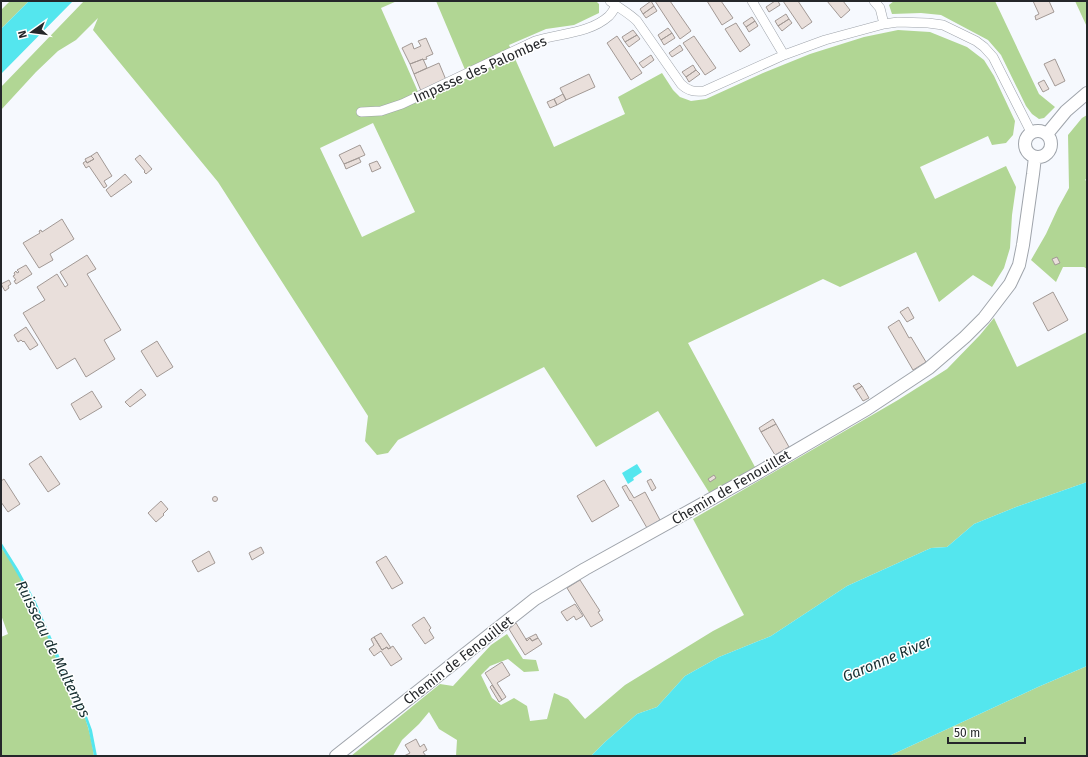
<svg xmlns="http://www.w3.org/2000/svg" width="1088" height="757" viewBox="0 0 1088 757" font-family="'Fira Sans',sans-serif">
<rect width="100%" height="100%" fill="#f6f9fe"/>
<!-- green -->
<path fill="#b1d694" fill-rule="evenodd" d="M10,1H29L1,29V10Z
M84,1H397L381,8L419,94L466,72L436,1H596L599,4V13L574,25L546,29L509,45L554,147L625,114L618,97L662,73L673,90L680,97L691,101L706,99L763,73L810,54L864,37L898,30L930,32L967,47L984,60L994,76L1015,121L1013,135L1006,143L992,145L988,136L920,167L935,199L1006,166L1016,187L1012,215L1010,248L1004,268L992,287L973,275L939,302L916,252L840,287L823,279L688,343L755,467L710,494L658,411L596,447L544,367L398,440L388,453L377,455L365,441L368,416L218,182L93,30L98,18L76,40L58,51L36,72L1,110V87ZM373,123L415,212L362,237L320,148Z
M894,1H995L1039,94L1055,107L1044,118L1039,119L1032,114L1026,106L1001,55L988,40L941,15L921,13L892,14L889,5Z
M1075,1H1087V27Z
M1087,115V178L1085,180L1087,181V269L1084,267H1063L1056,282L1031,260L1046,234L1058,208L1069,188L1068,135L1082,118Z
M994,318L1017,367L1087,332V482L1016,507L974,524L947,547L931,548L847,586L771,636L719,657L685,676L657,707L637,714L605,742L591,756H456L457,740L439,729L429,712L419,724L402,740L393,756H351L440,684L453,686L491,645L507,634L523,659L536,660L539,671L524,672L508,659L490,666L481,675L492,698L501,705L514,698L527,706L530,721L547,719L554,693L568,699L585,719L625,685L713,631L744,615L693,519L898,400L947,369L980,335Z
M1,547C16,568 29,593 40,617C48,635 54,655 63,674C69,688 78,700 84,715C89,728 92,742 94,756H1V637L8,634L1,615Z
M1087,666V756H889L1038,687Z"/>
<!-- water -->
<path fill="#54e6ee" d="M29,1H73L1,74V29Z
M637,464L642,472L633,478L634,480L628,484L622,473Z
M1087,482V666L1038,687L889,756H591L605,742L637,714L657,707L685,676L719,657L771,636L847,586L931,548L947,547L974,524L1016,507Z
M1,542L18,569L36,602L71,684L85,711L92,730L97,756H94L88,727L83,713L71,692L62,673L40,618L31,598L12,565L1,547Z"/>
<!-- building -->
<path fill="#e9dfdb" stroke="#a29995" d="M651,1L654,6L643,14L640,9Z
M655,1H670L691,31L680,39Z
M707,1H721L733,18L722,25Z
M775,1H778L780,5L769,12L766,7Z
M783,1H798L812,22L802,29Z
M827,1H843L850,10L841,18Z
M1033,1H1049L1054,12L1036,20L1035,16L1039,14Z
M654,6L657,11L646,18L643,14Z
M786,14L789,19L778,26L775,21Z
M752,17L755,21L746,27L743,23Z
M789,19L792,23L782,31L778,26Z
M755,21L758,26L749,32L746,27Z
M736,23L750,45L740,52L725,29Z
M668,28L672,33L661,40L658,35Z
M633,30L637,35L625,42L622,37Z
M672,33L675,38L664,45L661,40Z
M637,35L640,39L629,47L625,42Z
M617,36L642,73L631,80L607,43Z
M694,36L716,68L705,75L683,43Z
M426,38L433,54L426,57L427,59L423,60V59L410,64L402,48L412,43L414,49L421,46L418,41Z
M680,45L683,50L672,57L669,53Z
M651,55L654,60L643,68L639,63Z
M423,59L427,68L414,74L410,64Z
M1055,59L1065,81L1055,86L1044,64Z
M439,63L446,80L421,91L414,74Z
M693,65L696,70L686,77L682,72Z
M696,70L700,74L689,82L686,77Z
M589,74L595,87L566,100L560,88Z
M1044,80L1049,89L1043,92L1038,83Z
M563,94L566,100L557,105L554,99Z
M554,99L557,105L550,108L547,102Z
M360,145L365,155L344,164L339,155Z
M97,152L112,176L104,181L107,186L104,188L89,166L86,168L83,163L86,161L87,163L94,159L91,156Z
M140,155L152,169L146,174L144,172L145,171L135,159Z
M91,156L94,159L87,163L85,159Z
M359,158L361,162L346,169L344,164Z
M377,161L381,168L372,172L369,164Z
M125,174L132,182L111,197L106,190Z
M62,219L74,239L50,254L53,260L39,268L23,243L40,233L39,231L41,230L42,232Z
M87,255L96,269L87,274L121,330L104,340L115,359L86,377L75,358L57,369L23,313L45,300L37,287L57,274L65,287L68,285L60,272Z
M1057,257L1060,263L1055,265L1052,259Z
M26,265L32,274L16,284L14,281L16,280L13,276L15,275L14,273L16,271L17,273L19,272L17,270Z
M9,280L11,284L8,286L9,288L5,291L1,284Z
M1053,292L1068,320L1048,331L1033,303Z
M908,307L914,318L907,322L900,312Z
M899,320L909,338L911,337L926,362L913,370L888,327Z
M26,327L38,345L30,350L24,341L23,342L21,340L18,342L14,335Z
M157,341L173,367L157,377L141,351Z
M859,383L862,386L856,390L853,386Z
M862,386L869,398L863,401L856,390Z
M141,389L146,395L130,407L125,402Z
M92,391L102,407L80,420L71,404Z
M773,419L776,424L761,432L759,428Z
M776,424L789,447L775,455L761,432Z
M41,456L60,484L48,492L29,464Z
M714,475L716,478L710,482L708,479Z
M4,479L20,504L8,512L1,502V481Z
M651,479L656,488L652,491L647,481Z
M604,480L619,506L592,522L577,496Z
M626,485L634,498L645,492L660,520L647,528L631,500L630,501L622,487Z
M212.5 499a2.5 2.5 0 1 1 5 0a2.5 2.5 0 1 1-5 0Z
M161,501L168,509L163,514L164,515L156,522L148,513Z
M261,547L264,553L252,560L249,553Z
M209,551L215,563L198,572L192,561Z
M386,556L403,583L392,589L376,562Z
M580,580L600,611L598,612L603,620L591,627L567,588Z
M575,604L583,616L576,620L574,616L567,621L561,612Z
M424,617L431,628L429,630L434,638L425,644L412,625Z
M516,623L527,641L530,638L532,641L538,638L542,644L525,655L509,629Z
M381,633L391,648L388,649L387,647L382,650L374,637Z
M536,634L538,638L532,641L530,638L527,641L526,639Z
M374,637L382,650L387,647L388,649L393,646L402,659L391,666L381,651L374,656L369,649L374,645L371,639Z
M502,662L510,675L497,683L506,697L502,700L485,673Z
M492,685L502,700L499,702L490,687Z
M416,739L420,747L424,744L427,750L423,752L426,756H404L410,753L405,745Z"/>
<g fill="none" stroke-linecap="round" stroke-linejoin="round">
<!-- street casing -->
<g stroke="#9fa4ab" stroke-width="10">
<path id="street" d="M610,1C619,8 629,13 637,21L681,84C688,91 694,92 704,91L784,55L825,40L884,24L898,22L928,23L943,25L976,41L984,47L993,57L1031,132
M752,1L784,55
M874,1L880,8L884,24
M361,112L381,111L402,104L535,41C559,33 589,34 609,16C612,13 614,9 616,6"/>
</g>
<!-- secondary casing -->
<g stroke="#9fa4ab" stroke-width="14">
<path id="secondary" d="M1025 144a13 13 0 1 1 26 0a13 13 0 1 1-26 0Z
M1047,134L1066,111L1087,93
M336,756L535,599L585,569L756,474L867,409L929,368L965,337L984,318L1010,284L1019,265L1023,245L1033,174L1035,157"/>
</g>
<!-- street -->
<use href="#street" stroke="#fff" stroke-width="9"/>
<!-- secondary -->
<use href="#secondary" stroke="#fff" stroke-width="12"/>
</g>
<g text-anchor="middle" stroke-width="3" stroke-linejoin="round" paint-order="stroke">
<!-- street labels -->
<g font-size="14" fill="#25272a" stroke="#fff">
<text transform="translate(480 69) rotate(-24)" y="5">Impasse des Palombes</text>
<text transform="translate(731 487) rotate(-30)" y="5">Chemin de Fenouillet</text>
<text transform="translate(458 660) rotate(-38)" y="5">Chemin de Fenouillet</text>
</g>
<!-- water labels -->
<g font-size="15" font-style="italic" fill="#172f31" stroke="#fff">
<text transform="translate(53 649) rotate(64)" y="5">Ruisseau de Maltemps</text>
<text transform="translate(887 659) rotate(-23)" y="5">Garonne River</text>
</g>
</g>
<!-- border -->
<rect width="1088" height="757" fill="none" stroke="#25272a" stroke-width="4"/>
<!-- north arrow -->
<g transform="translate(32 32) rotate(256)" stroke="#ffffff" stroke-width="3" paint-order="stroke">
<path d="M0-3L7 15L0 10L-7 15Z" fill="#25272a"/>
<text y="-6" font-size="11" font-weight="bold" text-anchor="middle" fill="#25272a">N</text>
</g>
<!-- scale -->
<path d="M948 737v6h77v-6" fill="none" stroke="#25272a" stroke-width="2"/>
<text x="954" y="737" font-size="12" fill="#25272a" stroke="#ffffff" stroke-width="3" paint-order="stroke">50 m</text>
</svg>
